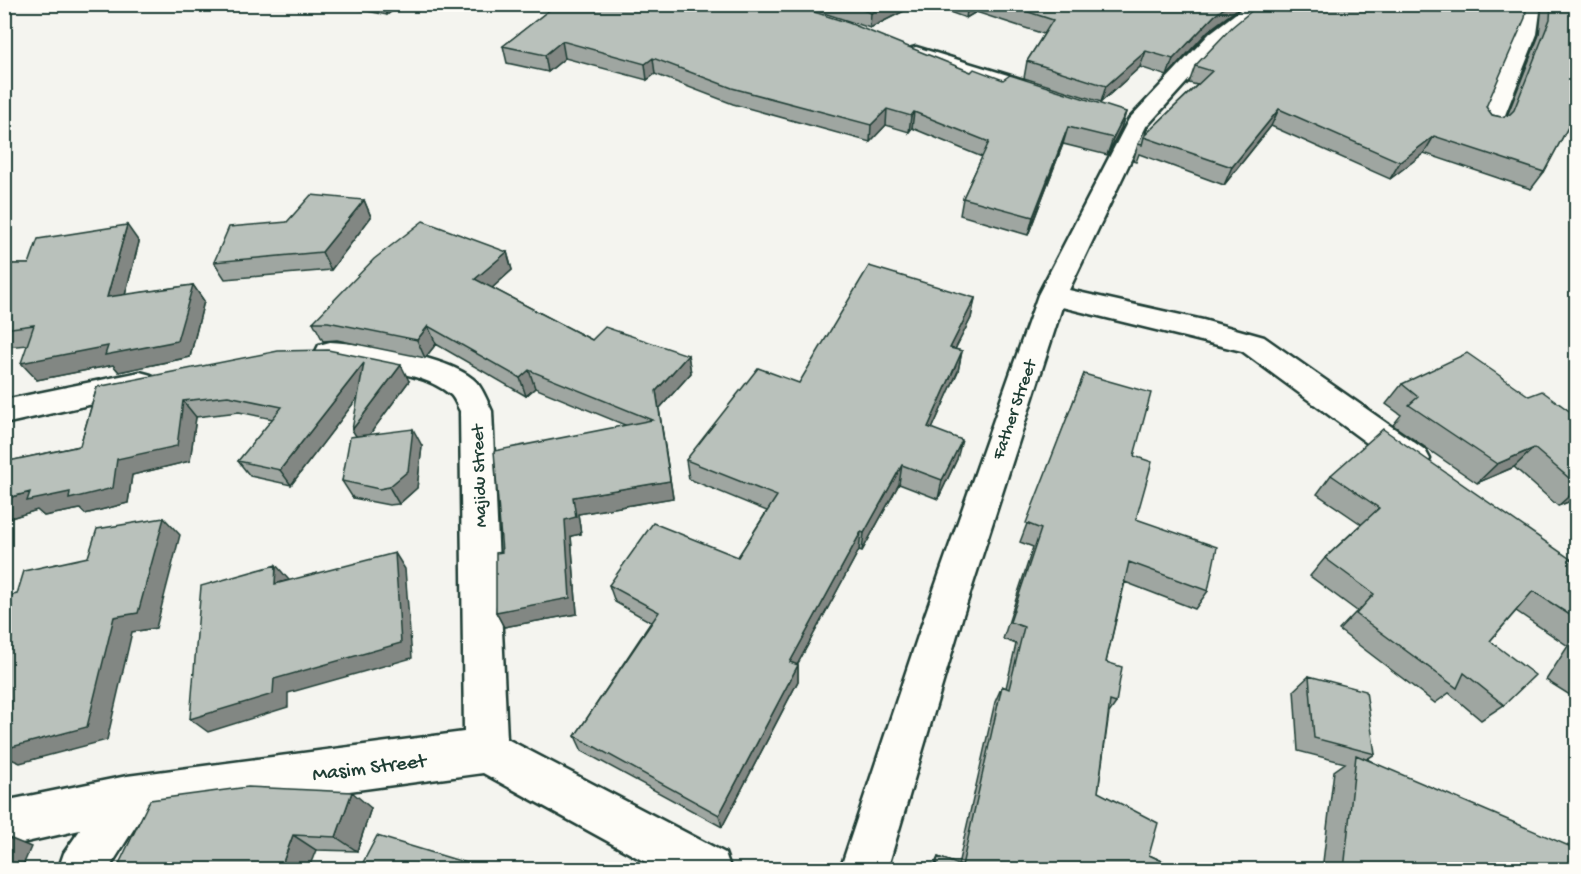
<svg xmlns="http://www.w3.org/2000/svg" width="1581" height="874" viewBox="0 0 1581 874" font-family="'Gochi Hand',sans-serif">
<rect width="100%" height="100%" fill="#f4f4ef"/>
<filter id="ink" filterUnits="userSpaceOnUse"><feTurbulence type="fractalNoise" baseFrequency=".0167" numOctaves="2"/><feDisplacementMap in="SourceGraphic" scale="12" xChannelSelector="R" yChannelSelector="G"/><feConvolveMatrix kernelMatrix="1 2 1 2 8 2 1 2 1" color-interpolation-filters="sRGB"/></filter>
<g filter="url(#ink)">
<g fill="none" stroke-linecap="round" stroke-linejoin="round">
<!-- street casing -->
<g stroke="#1f3d34" stroke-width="5">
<path id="street" d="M1248,4H1270L1224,41L1147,126L1069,290L1203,320L1264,337L1425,450L1430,459L1425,468L1413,472L1401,468L1242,351L1062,307L963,615L887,870H840L925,615L1038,295L1129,119L1210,33Z
M1521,4H1541L1537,34L1501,125L1497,130L1489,132L1481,130L1477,125L1517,34Z
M916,47L1024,80L1027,85L1024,90L1016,92L909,57L906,53L909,49Z
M330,342C366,344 446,356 473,379C482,386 487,401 492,411L507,739L725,853L731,870H660L483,773L140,819L108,870H58L64,853L80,830L4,847V801L127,776L464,732L460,411C457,406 455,399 451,395C415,365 361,373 319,361L315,353L319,345Z
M140,372L151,375L156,383L151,391L4,424V400Z"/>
</g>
<!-- street -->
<use href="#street" fill="#fdfcf7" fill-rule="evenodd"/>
</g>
<!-- wall -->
<path fill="#9fa6a1" stroke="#1f3d34" stroke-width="1.5" d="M341,4H401L387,15L342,6Z
M557,4L971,72L1126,112L1121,128L1107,155L1063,144L1028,235L960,215L963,198L982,157L912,128L909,132L886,125L870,142L733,104L655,74L647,80L565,58L548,72L507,63L503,46Z
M796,4H918L870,28Z
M927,4H1244L1208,31L1167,76L1140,67L1101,102L1024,78L1027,61L1044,34L976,12L966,18Z
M1542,4H1576V119L1573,118L1544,172L1531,189L1424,153L1390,179L1271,126L1224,185L1139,154L1136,162L1133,161L1138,144L1145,135L1197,85L1189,83L1195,66L1486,107L1492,115L1501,117L1507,116L1539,35Z
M364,200L371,217L331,270L225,279L214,262L287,222Z
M139,242L125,295L193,285L204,301L190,357L119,372L113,365L37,380L28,345L5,347L4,264H29Z
M507,252L512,270L492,288L592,340L688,355L691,373L659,409L673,498L578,514L581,534L571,536L577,614L504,627L496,612L502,552L625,425L535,388L526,396L436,344L425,358L337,340L323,341L313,322Z
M975,298L971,318L955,349L962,351L958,371L932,429L957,459L938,499L899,484L862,551L859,550L797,665H798V681L722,827L582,751L575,736L651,622L615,602L609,585L738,557L767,511L689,479L686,460L799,383Z
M1084,374L1134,456L1136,519L1208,591L1195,609L1125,582L1106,662L1116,703L1109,713L1098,792L1149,855L1182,870H932L938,857L958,865L995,702L1002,686L1006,688L1016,644L1003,639L1033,547L1020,542Z
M409,381L369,435L422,446L417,488L399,504L389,505L353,498L342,481L357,436L358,397L291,485L250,476L238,461L273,419L239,412L196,417L190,461L132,475L128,503L85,514L80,509L44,516L37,510L4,520V462L80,446L97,387Z
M1402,384L1529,396L1576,416V499L1558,506L1514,467L1477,483L1393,425L1401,415L1386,404Z
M1331,475L1576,563V699L1546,680L1568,646L1516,611L1490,641L1504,705L1481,720L1449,693L1435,703L1339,630L1357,611L1310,576L1325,558L1361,524L1317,494Z
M1309,676L1375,754L1367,759L1576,870H1322L1334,771L1345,763L1298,751L1294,690Z
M150,800L371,808L357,851L316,850Z"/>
<!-- shaded-wall -->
<path fill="#828783" stroke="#1f3d34" stroke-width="1.5" d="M384,4H401L387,15Z
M888,4H918L870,28L871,13Z
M968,4H977L976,12L966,18Z
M1229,4H1244L1208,31L1167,76L1173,59L1214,16Z
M562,41L565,58L548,72L545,55Z
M1146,51L1140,67L1101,102L1106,86Z
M653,58L655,74L647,80L645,64Z
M887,109L886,125L870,142L871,125Z
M1279,109L1271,126L1224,185L1232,167Z
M914,112L912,128L909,132L911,116Z
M1126,112L1121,128L1107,155L1113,138Z
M1068,127L1063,144L1028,235L1033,217Z
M1434,136L1424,153L1390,179L1400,162Z
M364,200L371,217L331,270L322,252Z
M127,225L139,242L120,314L107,297Z
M507,252L512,270L481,298L475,279Z
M193,285L204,301L190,357L119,372L113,365L37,380L21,363Z
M975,298L971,318L946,367L950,348Z
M428,326L436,344L425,358L417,340Z
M962,351L958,371L924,447L928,427Z
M688,355L691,373L659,409L673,498L578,514L581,534L571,536L577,614L504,627L496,612L565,520L573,497L670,481L656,391Z
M364,363L372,379L291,485L280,470Z
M401,365L409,381L362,445L352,430Z
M529,370L535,388L526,396L520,378Z
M183,401L196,417L190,461L132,475L128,503L85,514L80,509L44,516L37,510L4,520V499L30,492H70L117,459Z
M413,429L422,446L417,488L399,504L389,487Z
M962,440L957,459L938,499L942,480Z
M1534,448L1514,467L1477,483L1497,464Z
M902,465L899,484L862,551L864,533Z
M1576,490V499L1558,506Z
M164,518L180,535L156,628L132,632L107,740L20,763L11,759L4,760V747L114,617Z
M861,532L859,550L790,678V662Z
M395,553L405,569L412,658L288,693V707L208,732L190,719L274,679Z
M276,565L289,580L275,584Z
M798,665V681L722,827L719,815Z
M352,792L371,808L357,851L336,837Z
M293,835L316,850L308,870H280Z
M4,836L31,847L21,870H4Z"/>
<!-- building -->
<path fill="#b9c1bb" stroke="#1f3d34" stroke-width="1.5" d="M557,4H789L849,23L971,72L974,69L1003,80L1010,75L1126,112L1113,138L1068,127L1033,217L963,198L989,142L914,112L911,116L887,109L871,125L732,88L653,58L645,64L562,41L545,55L503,46Z
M846,4H888L871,13Z
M1004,4H1229L1214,16L1173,59L1146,51L1106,86L1027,61L1053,20Z
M1260,4H1527L1525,18L1486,107L1492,115L1501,117L1509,115L1514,110L1550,19L1551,4H1576V112L1544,172L1434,136L1400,162L1279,109L1232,167L1144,137L1142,145L1138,144L1147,126L1145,135L1212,71L1195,66L1232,27Z
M311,195L364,200L322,252L214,262L229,227L287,222Z
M423,221L507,252L475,279L592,340L605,327L688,355L656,391L670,481L573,497L576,517L565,520L570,598L496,612V553L502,552L494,451L652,420L529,370L520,378L428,326L417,340L328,322H313L374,259Z
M127,225L107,297L193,285L177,341L105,355L108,346L21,363L34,325L4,329V305L8,298H4V264H29L38,239Z
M869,266L975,298L950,348L962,351L928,427L962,440L942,480L902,465L864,533L861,532L790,662L798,665L719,815L575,736L659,612L609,585L653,523L738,557L777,496L686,460L758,368L799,383Z
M328,350L401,365L352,430L364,363L280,470L238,461L282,407L228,396L183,401L177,446L117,459L113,488L69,499L70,492L27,501L30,492L4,499V462L80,446L97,387L278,351Z
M1467,353L1529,396L1542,391L1576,416V484L1534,448L1497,464L1409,405L1418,397L1402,384Z
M1084,374L1151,393L1134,456L1152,462L1136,519L1217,547L1208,591L1129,562L1106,662L1122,667L1116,703L1110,701L1098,792L1158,823L1149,855L1182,870H935L938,857L962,866L1002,686L1009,689L1024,627L1010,622L1041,529L1026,523Z
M413,429L408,471L389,487L379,489L342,481L350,437Z
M1383,429L1576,563V619L1533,591L1490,641L1535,675L1504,705L1464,673L1457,688L1356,614L1374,594L1325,558L1379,508L1331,475Z
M164,518L138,613L114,617L87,727L4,749V597L17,594L24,571L88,557L97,529Z
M395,553L401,643L274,679L273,694L190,719L201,586L276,565L275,584Z
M1576,655V668L1571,664Z
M1309,676L1366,691L1375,754L1314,738Z
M1356,755L1576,849V870H1344Z
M248,787L352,792L336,837L293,835L280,870H116L150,800Z
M377,836L490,870H359Z"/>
</g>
<g text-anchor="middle" stroke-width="4.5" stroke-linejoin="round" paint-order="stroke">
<!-- street labels -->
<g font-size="18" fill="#1f3d34" stroke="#fdfcf7">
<text transform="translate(1013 409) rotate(-71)" y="6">Father Street</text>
<text transform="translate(478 476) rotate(-92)" y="6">Majidu Street</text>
</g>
<!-- near-street labels -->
<g font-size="21" fill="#1f3d34" stroke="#fdfcf7">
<text transform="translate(369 766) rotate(-7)" y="7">Masim Street</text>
</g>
</g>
<!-- margin -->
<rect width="1581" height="874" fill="none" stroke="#fdfcf7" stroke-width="24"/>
<rect x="12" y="12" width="1557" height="850" fill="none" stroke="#1f3d34" stroke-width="2" filter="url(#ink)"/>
</svg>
